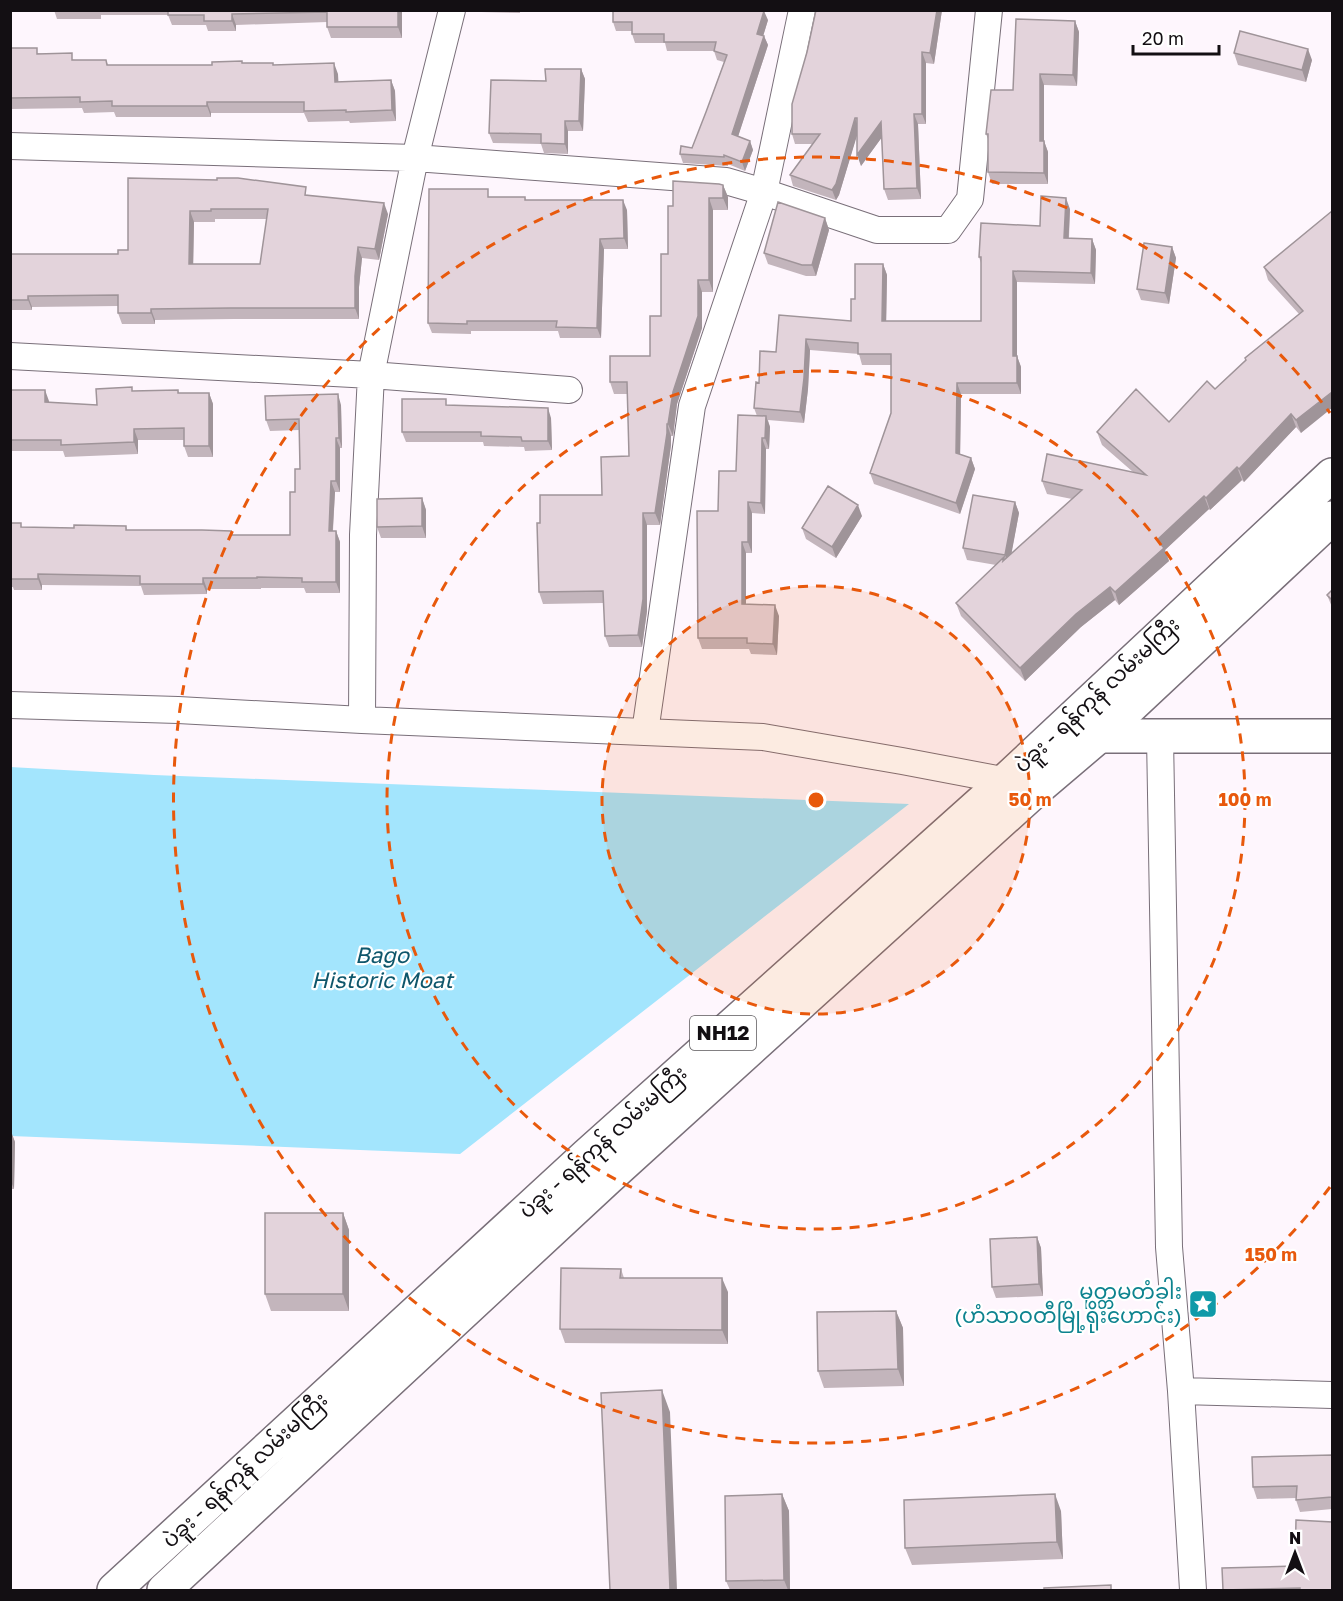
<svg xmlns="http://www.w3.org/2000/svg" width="1343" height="1601" viewBox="0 0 1343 1601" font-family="'Golos Text','Noto Sans Myanmar',sans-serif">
<rect width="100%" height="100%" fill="#fef6fd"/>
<!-- water -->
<path fill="#a3e5fd" d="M10,767L154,775L909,804L460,1154L11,1136Z"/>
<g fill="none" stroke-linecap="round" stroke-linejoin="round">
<!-- street casing -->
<g stroke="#796f79" stroke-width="28">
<path id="street" d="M10,146L415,158L726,181L764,192L877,230H948L970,199L989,10
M10,356L371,375L569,390
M10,705L178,710L362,720L763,737L902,761L1018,783
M362,720L363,535L371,375L415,158L452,10
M645,732L692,406L764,192L802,10
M1160,737L1169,1247L1181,1391L1193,1590
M1181,1391L1332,1395"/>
</g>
<!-- secondary casing -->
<g stroke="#796f79" stroke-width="36">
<path id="secondary" d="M1080,732L1099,736H1332"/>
</g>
<!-- highway casing -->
<g stroke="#796f79" stroke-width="36">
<path id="highway" d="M114,1590L587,1155L1005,781L1332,475
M164,1590L608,1178L1039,787L1099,736L1332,518"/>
</g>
<!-- street -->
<use href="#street" stroke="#fff" stroke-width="26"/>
<!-- secondary -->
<use href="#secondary" stroke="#fff" stroke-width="33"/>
<!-- highway -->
<use href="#highway" stroke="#fff" stroke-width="33"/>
</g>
<!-- wall -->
<path fill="#c3b5bc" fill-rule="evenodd" d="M54,10H402V38H331L327,27V22L236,25V31H208L206,25H172L168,15H101V19H57Z
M480,10H520V13L481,12Z
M942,10L934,64L926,63V124H918L921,199L888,200L884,189L882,137L861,166L857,134L839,195L836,200L793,186L790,175L812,144H795L792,134Z
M768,20L763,36H764L768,45L738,136L750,141L753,150L745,171L728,164V166L683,163L680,154L692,148L706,112L724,62L717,60L714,51H667L665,43H635L632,34V31H616L613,22Z
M1075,21L1079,32L1077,86L1044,85V141L1048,152V184H992L988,172V139L986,134L1013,90Z
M10,48L75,60H106L108,65H212L243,63L274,65L338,74V82L391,80L395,91L396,121L350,123L349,121L308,122L304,113H211V117H116L114,112L84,113L82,108L11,109L10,113Z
M1234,53L1312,60L1306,82L1238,65Z
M581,69L585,79L583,131H568V154L544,153L541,144L493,143L489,133L546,81Z
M128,178L309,195L388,214L379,260L362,258L359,287V319H234L155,320V324H122L118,313V306L32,307V310H10V254H118L128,250ZM215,219H267L260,264H193L194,222H215Z
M723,185L728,197V210H713V292H702V328L677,404L673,436H671V445L660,525H647V611L642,647H609L605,636L604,603L543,604L539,592L540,523L602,495L629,456L627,394H614L610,382L650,356L661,316L673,206Z
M491,197H525L526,200L627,210L628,249H604L601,338H560L558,331H471V334L432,333L428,323Z
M1070,209L1069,238L1092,239L1096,250L1095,284L1017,282V356L1021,367V394H961L960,454L971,458L975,469L960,514L874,484L870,473L891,413V365H862L859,354L810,350L808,389L804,423L768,420L770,427L769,449H766L765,514L752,513V553H746V604L779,616L777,655L751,654L749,649H702L698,638L718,511L736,471L757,416L754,408L759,383L776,352L851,321L855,299L883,264L887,275L886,321H981V263L979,257L1040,226Z
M1332,211L1301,433L1296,427L1244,482L1242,480L1210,510L1209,509L1165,550L1169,561L1119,605L1115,600L1081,627L1025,681L961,616L956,603L996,565L967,560L963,548L1015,502L1019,513L1011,554L1072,499L1047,494L1042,481L1133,472L1102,445L1097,432L1169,422L1215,389L1246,360L1245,358L1299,314L1268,280L1264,267Z
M825,218L829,230L816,276H806L768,264L764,253Z
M1172,247L1176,258L1169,304L1141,300L1137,289Z
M10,390L49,402L97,405L133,391L178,390L179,393H209L213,404V457H188L184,446V440H138V454L65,457L63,451H10Z
M341,405L342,448H340V492H335L333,531H336L340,542V593H306L304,588H261V589H207V594L144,595L141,586L42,585V590H14L13,587H10V523L22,527L74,528L126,526L127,530L231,531L233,535H290L295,492L300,469L299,430L270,431L266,420Z
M448,405L551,418L552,450L525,451L524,447L484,446L483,442H406L402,432Z
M422,498L426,510V538H381L377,527Z
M862,516L836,558L806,539L802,528Z
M1332,590V607L1327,595Z
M10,1131L15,1142L14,1189H10Z
M343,1213L349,1230V1311H271L265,1294Z
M1037,1237L1041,1248L1043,1296L996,1298L992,1287Z
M621,1269L624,1278L728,1292V1344L565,1343L560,1329Z
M896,1311L903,1328L904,1386L824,1388L818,1371Z
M1332,1455V1509L1300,1512L1296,1500V1498L1257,1499L1253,1487Z
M782,1494L789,1511L790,1590H730L726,1581Z
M1061,1511L1063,1559L912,1565L905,1548Z
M1295,1566L1332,1590H1223Z"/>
<!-- shaded-wall -->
<path fill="#9f9499" d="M398,10H402V38L398,27Z
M937,10H942L934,64L930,53Z
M764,11L768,20L761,43L757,34Z
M232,14L236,25V31L232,21Z
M1075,21L1079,32L1077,86L1073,75Z
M764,36L768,45L736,143L732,134Z
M1308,49L1312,60L1306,82L1302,70Z
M922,52L926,63V124L922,114Z
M334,63L338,74L339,93L335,82Z
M581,69L585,79L583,131L579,121Z
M1040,74L1044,85V152L1040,141Z
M391,80L395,91L396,121L392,110Z
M207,102L211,113V117L207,106Z
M914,114L918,124L921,199L917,188Z
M855,118L859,129L839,195L836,200L832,190Z
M565,121L568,131V154L565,144Z
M881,122L885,133L861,166L857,155Z
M750,141L753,150L745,171L742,162Z
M1044,141L1048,152V184L1044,173Z
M723,185L728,197V210L723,198Z
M709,198L713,210V292L709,280Z
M1066,198L1070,209L1068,249L1064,238Z
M623,200L627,210L628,249L624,238Z
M384,203L388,214L379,260L375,249Z
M190,211L194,222L193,275L189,264Z
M825,218L829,230L816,276L812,265Z
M600,239L604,249L601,338L597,328Z
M1092,239L1096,250L1095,284L1091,273Z
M358,247L362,258L359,287V319L355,308V276Z
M1172,247L1176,258L1169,304L1165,293Z
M883,264L887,275L886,332L882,321Z
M1013,271L1017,282V367L1013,356Z
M698,280L702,292V328L677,404L673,436L668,424L673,392Z
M28,296L32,307V310L28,300Z
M151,309L155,320V324L151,313Z
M806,339L810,350L808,389L804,423L800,412Z
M1017,356L1021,367V394L1017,383Z
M957,383L961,394L960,464L956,453Z
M45,390L49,401V413L45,402Z
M1332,392V408L1301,433L1296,420Z
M209,393L213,404V457L209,446Z
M338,394L341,405L342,448L339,438Z
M548,408L551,418L552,450L548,441Z
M1291,414L1296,427L1244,482L1239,469Z
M766,416L770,427L769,449L765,438Z
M667,424L671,436V445L660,525L655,513Z
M134,429L138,440V454L134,442Z
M336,438L340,448V492L336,481Z
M762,438L766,449L765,514L761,503Z
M971,458L975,469L960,514L956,503Z
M1237,467L1242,480L1210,510L1206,498Z
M331,481L335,492L332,542L329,531Z
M1204,496L1209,509L1165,550L1169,561L1119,605L1115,592L1157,540Z
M422,498L426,510V538L422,526Z
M748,502L752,513V553L748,542Z
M1015,502L1019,513L1009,567L1005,555Z
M858,505L862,516L836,558L832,547Z
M643,513L647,525V611L642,647L638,635Z
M336,531L340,542V593L336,582Z
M742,542L746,553V615L742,604Z
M38,574L42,585V590L38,579Z
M203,578L207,589V594L203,584Z
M1110,587L1115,600L1081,627L1025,681L1020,668L1076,614Z
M775,605L779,616L777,655L773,644Z
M11,1131L15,1142L14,1189L10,1179Z
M343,1213L349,1230V1311L343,1294Z
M1037,1237L1041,1248L1043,1296L1039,1284Z
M722,1278L728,1292V1344L722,1330Z
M896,1311L903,1328L904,1386L898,1369Z
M662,1390L670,1412L677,1590H670Z
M782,1494L789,1511L790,1590H788L784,1580Z
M1055,1494L1061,1511L1063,1559L1057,1542Z"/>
<!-- building -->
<path fill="#e3d3db" stroke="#9f9499" stroke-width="1.5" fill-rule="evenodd" d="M168,10H398V27H327V12L232,14V21H204V15H168Z
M613,10L764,11L757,34L764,36L732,134L750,141L742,162L724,155V157L680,154L681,146L692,148L706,112L727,55L714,51L716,42H664V34H632V22H613Z
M816,10H937L930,53L922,52V114H914L917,188L884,189L881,122L857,155V118H855L836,184L832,190L790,175L820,134H792V104L807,52Z
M1016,19L1075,21L1073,75L1040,74V141H1044V173L988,172V134H986L991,90H1013Z
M1240,31L1308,49L1302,70L1234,53Z
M10,48H37V54L72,53V60H106L107,65H212V62L242,61V63H273V65L334,63L335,82L391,80L392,110L346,112V110L304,111V102H207V106H112V101L80,102V97L10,98Z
M545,69H581L579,121H565V144L541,143V134L489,133L491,80L546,81Z
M128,178L217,180V178H238L306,187L305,195L384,203L375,249L358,247L355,276V308H230L151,309V313H118V295L28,296V300H10V254H118V250H128ZM211,209H268L260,264H189L190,211H211Z
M673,181L719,184L723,185V198H709V280H698V316L673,392L668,424H667V433L655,513H643V599L638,635L605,636L603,591L539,592L537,523H540V495H602L601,457L629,456L627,382H610V356H650V316H661V254H668V206H673Z
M429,189H488V197H525V200H623L624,238L600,239L597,328L556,327L557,321H467V324L428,323Z
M1041,196L1066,198L1064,238L1092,239L1091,273L1013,271V356H1017V383H957L956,453L971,458L956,503L870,473L891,413V354H858V343L806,339L804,378L800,412L754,408L756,382L759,383L760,351L776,352L779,315L851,321V299H855V264H883L882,321H981V257H979L981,223L1040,226Z
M778,202L825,218L812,265H802L764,253Z
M1332,211V392L1296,420L1291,414L1239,469L1237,467L1206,498L1204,496L1157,540L1164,548L1115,592L1110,587L1076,614L1020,668L956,603L1004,557L1003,561L1082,490L1042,481L1047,454L1146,475L1097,432L1136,389L1169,422L1207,381L1215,389L1246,360L1245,358L1303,311L1264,267Z
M1144,243L1172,247L1165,293L1137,289Z
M132,387V391L178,390V393H209V446H184V428L134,429V442L61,445V440H10V390H45V402L97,405L96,389Z
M338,394L339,438H336V481H331L329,531H336V582H302V578L257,577V578H203V584H140V576L38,574V579H10V523H21V527L74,528V525L126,526V530H202L231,531V535H290V492H295V469H300L299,419L266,420L265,396Z
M402,399H446V405L548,408V441H522L521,437L481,436V432H402Z
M738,415L766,416L765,438H762L761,503L748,502V542H742V604L775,605L773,644L747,643V638H698L697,511H718L719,471H736Z
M828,486L858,505L832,547L802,528Z
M973,495L1015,502L1005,555L963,548Z
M422,498V526L377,527V499Z
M1332,590V600L1327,595Z
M265,1213H343V1294H265Z
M1037,1237L1039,1284L992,1287L990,1239Z
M561,1268L621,1269L620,1278H722V1330L560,1329Z
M896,1311L898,1369L818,1371L817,1312Z
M662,1390L670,1590H610L601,1393Z
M1332,1455V1497L1296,1500L1297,1486L1253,1487L1252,1457Z
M782,1494L784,1580L726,1581L725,1496Z
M1055,1494L1057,1542L905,1548L904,1500Z
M1296,1520L1332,1522V1590H1300V1588L1223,1590L1222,1568L1295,1566Z
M1111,1585V1590H1044V1588Z"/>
<!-- distance rings -->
<circle cx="816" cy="800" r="214" fill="#e8590c" fill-opacity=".12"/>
<g fill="none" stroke="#e8590c" stroke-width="3" stroke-dasharray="10 8">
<circle cx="816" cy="800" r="214"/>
<circle cx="816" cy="800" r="429"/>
<path d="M1330 1187A643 643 0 1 1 1330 413"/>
</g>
<!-- icons -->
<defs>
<g id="sight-square" transform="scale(1.5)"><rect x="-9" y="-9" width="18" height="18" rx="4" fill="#0f9aa8" stroke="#fff"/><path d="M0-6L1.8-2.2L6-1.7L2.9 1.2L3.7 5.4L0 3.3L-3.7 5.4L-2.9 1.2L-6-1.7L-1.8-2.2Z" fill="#fff"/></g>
</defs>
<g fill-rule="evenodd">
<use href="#sight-square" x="1203" y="1304"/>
</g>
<g text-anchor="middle" stroke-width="4.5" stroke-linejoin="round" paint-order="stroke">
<!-- shield labels -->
<rect fill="#fff" stroke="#5a575a" stroke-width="1.5" x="690" y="1016" width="66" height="34" rx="4.5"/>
<g font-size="20" font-weight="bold" fill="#130f13">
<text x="723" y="1040">NH12</text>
</g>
<!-- street labels -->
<g font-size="21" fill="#130f13" stroke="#fff">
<text transform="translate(1097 695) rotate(-43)" y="7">ပဲခူး - ရန်ကုန် လမ်းမကြီး</text>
<text transform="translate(603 1142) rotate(-42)" y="7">ပဲခူး - ရန်ကုန် လမ်းမကြီး</text>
<text transform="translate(245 1470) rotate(-43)" y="7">ပဲခူး - ရန်ကုန် လမ်းမကြီး</text>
</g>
<!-- culture labels -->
<g font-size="21" fill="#0d838f" stroke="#fff" text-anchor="end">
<text x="1182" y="1299">မုတ္တမတံခါး<tspan x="1182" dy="24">(ဟံသာဝတီမြို့ရိုးဟောင်း)</tspan></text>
</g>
<!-- water labels -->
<g font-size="22" font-style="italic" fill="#0e566b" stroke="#fff">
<text x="382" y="963">Bago<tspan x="382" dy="25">Historic Moat</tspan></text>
</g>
</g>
<circle cx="816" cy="800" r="9" fill="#e8590c" stroke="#fff" stroke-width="3"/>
<g font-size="18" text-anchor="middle" font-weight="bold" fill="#e8590c" stroke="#fff" stroke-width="4.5" stroke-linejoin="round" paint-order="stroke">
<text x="1030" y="806">50 m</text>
<text x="1245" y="806">100 m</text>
<text x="1271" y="1261">150 m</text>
</g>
<!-- border -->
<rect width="1343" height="1601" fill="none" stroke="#130f13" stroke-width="24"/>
<!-- north arrow -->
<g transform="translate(1295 1553)" stroke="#ffffff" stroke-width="4.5" paint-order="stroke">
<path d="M0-4.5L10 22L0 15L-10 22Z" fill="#130f13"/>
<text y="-9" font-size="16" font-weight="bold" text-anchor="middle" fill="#130f13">N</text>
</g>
<!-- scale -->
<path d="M1133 45v9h86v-9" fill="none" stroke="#130f13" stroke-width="3"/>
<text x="1142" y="45" font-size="18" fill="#130f13" stroke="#ffffff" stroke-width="4.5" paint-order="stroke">20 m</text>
</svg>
